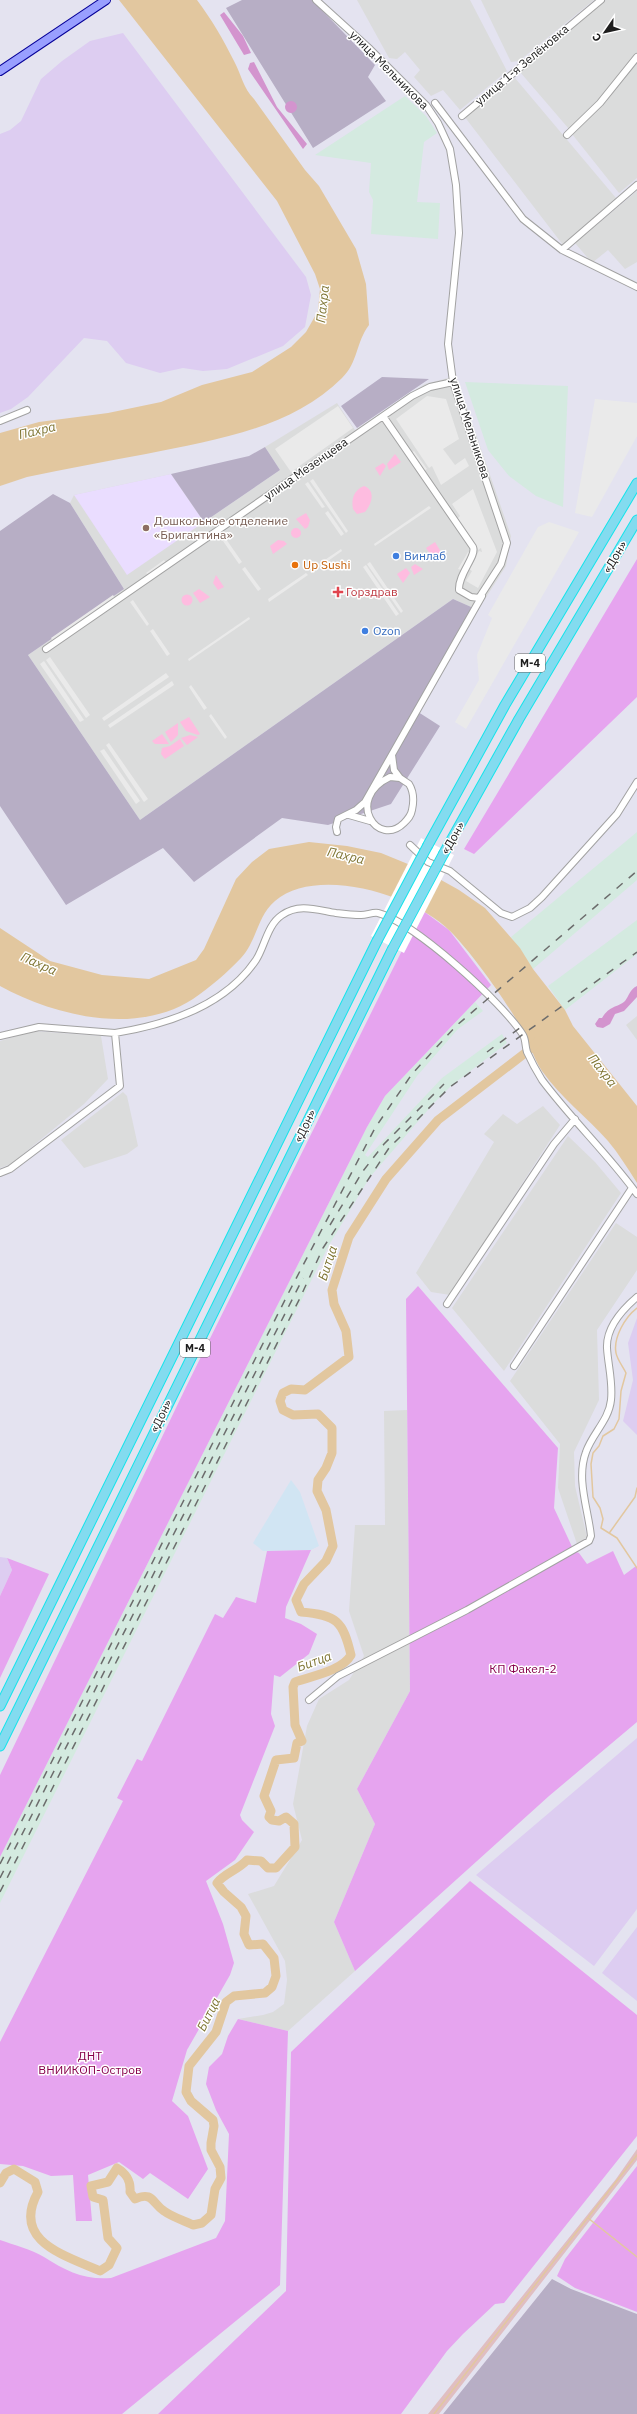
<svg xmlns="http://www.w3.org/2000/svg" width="637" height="2414" viewBox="0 0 637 2414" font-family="'IBM Plex Sans',sans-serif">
<rect width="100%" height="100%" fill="#e4e3f0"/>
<!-- residential -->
<path fill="#dbdcdc" d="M357,0H470L507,71L460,110L443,90L431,96L414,77L420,70L405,52L397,59L389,58Z
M481,0H594L519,61L511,62Z
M606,0H637V53L598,101L569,129L520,72Z
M637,63V178L619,193L572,134L603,105Z
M515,78L616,198L563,245L464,116Z
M637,191V262L625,269L608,250L592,263L575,243Z
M456,376L511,536L506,566L478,610L453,599L140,820L28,655L124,589L70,503L74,495L171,474L204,522L280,470L265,447L337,403L355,430L425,384Z
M637,1016V1040L626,1025Z
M34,1031L101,1036L108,1079L84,1104L11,1164L0,1168V1041Z
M123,1092L127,1096L138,1146L127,1154L84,1168L61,1140Z
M543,1106L560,1125L450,1295L431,1292L416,1273L494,1142L484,1134L503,1114L517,1124Z
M568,1136L595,1162L621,1193L504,1371L452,1308Z
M616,1223L637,1237V1270L597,1330L599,1400L574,1452L575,1486L587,1537L577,1544L558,1488L560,1444L510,1381Z
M407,1410L410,1691L357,1789L375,1824L334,1922L355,1971L288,2031L238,2019L263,2015L273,2012L284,2004L287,1980L285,1961L248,1894L274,1886L302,1840L293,1804L307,1726L319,1699L349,1680L364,1656L349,1611L355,1525H385L384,1411Z"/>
<!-- commercial -->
<path fill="#d1e5f3" d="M291,1480L300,1492L319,1546L311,1550L263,1551L253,1543Z"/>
<!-- industrial -->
<path fill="#d4eae0" d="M405,96L426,116L437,133L424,142L417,202L440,203L438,239L371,234L373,200L369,192L371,163L315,155Z
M465,382L568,386L563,507L536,496L509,476L488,450Z
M637,832V880L533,969L511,937Z
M637,920V954L565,1010L548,986Z
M475,1002L483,1011L458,1029L417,1076L365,1155L368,1157L442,1078L502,1034L507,1043L452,1085L434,1103L370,1177L329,1245L0,1903V1857L367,1127L385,1096Z"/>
<!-- education -->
<path fill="#eaddff" d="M171,474L204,522L127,575L74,495Z"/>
<!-- construction -->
<path fill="#b7aec5" d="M242,0H312L375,65L368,77L386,101L313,148L226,8Z
M382,377L429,379L357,428L341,406Z
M265,447L280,470L204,522L171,474L249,456Z
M53,494L70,503L124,589L28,655L140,820L453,599L478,610L415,710L440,726L391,804L328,825L282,818L194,882L163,848L66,905L0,806V531Z
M552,2279L571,2289L637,2314V2414H443Z"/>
<!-- farmland -->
<path fill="#ddcdf1" d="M123,33L306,277L311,295L305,327L283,346L227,369L203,371L183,368L160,373L126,363L107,341L84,338L28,397L11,409L0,413V134L10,130L21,121L41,79L62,61L90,41Z
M637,1318V1435L623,1421L633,1380L628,1343Z
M0,1557L7,1558L12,1570L0,1596Z
M637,1738V1909L594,1966L476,1875Z
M637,1927V2001L602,1973Z"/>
<!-- grass -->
<path fill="#e6a4ef" d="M637,559V697L474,854L464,849Z
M422,910L449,930L491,985L385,1096L367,1127L0,1857V1775L186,1387Z
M418,1286L558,1448L554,1508L574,1551L579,1553L587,1564L613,1551L624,1575L636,1566L637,1568V1722L549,1796L355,1971L334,1922L375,1824L357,1789L410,1691L406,1299Z
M311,1550L286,1607L285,1618L301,1624L317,1634L309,1654L280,1677L274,1675L271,1714L275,1726L240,1815L242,1820L254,1832L235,1860L206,1881L223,1924L234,1963L230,1975L187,2050L172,2101L188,2116L208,2169L188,2199L150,2173L143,2179L119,2162L88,2175L92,2221H76L73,2175L51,2176L23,2166L0,2164V2042L123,1801L117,1798L137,1759L142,1761L215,1614L223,1618L236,1597L256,1603L267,1551Z
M7,1558L49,1574L0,1678V1596L12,1570Z
M470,1881L637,2015V2136L504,2303L495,2304L463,2334L447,2351L401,2414H158L286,2291L291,2052Z
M238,2019L288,2031L280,2285L122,2414H0V2240C14,2245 31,2249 44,2257C66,2271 84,2280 111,2278L216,2238L225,2221L229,2134L216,2110L206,2084L209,2067L222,2054L228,2036Z
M637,2166V2312L575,2288L557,2276L565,2259Z"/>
<!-- forest -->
<path fill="#d394ce" d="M224,12L243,36L251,53L244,55L220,15Z
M254,62L277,107L307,144L303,149L248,69L250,63Z
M285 107a6 6 0 1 1 12 0a6 6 0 1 1-12 0Z
M637,986V997L624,1011L615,1014L610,1024L603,1028L597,1027L595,1024L599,1018H602C610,1005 617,1008 625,1001C629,996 630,989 637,986Z"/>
<!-- wetland -->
<path fill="#e0bec1" d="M637,2149V2160L439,2414H428L616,2179Z"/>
<!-- park -->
<path fill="#febce0" d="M395,454L401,462L389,470L387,464Z
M383,463L386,466L380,476L375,468Z
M364,486C376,490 372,504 365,512L357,514L353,509C351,499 354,490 364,486Z
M306,513L310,520L308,527L305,529L296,519Z
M291 533a5 5 0 1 1 10 0a5 5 0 1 1-10 0Z
M278,540L284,541L287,544L273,554L270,546Z
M435,542L441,552L438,558L432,557L426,548Z
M415,564L423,569L414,575L411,567Z
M406,568L410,573L403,583L397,574Z
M216,575L224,587L218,590L213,583Z
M199,589L210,597L200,603L193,593Z
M181.5 600a5.5 5.5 0 1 1 11 0a5.5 5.5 0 1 1-11 0Z
M189,717L200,734L198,735L186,731L180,722Z
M178,723V735L171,742L165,732Z
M162,734L169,744H155L152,741Z
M190,735L198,737L187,745L181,738Z
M180,739L184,746L165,759L161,754L162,748L170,746Z"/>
<!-- parking -->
<path fill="#eaeaea" d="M427,396L446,399L459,439L443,449L455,465L465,458L469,466L441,485L432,466L429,468L396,419Z
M595,399L637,403V436L592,517L575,513Z
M338,406L353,428L291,472L275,449Z
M414,451L427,469L424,471L411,453Z
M313,479L348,531L346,533L310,481Z
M308,482L325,507L322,508L305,484Z
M473,489L497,552L478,588L466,581L472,571L469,569L479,551L482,552L481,548L478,550L457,519L460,516L452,504Z
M429,506L431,508L375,546L374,544Z
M328,511L344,534L341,536L325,513Z
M549,522L579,532L466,729L455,722L479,680L477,655L492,618L488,615L538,527Z
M226,539L242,562L239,564L223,541Z
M341,549L342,551L311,573L310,570Z
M468,552L471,554L461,570L458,569Z
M164,560L166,563L148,575L146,573Z
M370,562L403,611L401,613L367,564Z
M366,565L383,590L380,592L363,567Z
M245,567L261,589L258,591L242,569Z
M306,573L308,575L269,602L268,599Z
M113,595L115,598L53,641L51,638Z
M386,595L399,614L396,616L383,597Z
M133,600L149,624L147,626L130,602Z
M249,617L250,619L189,661L188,659Z
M153,629L170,654L167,656L150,631Z
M50,657L90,715L86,718L46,660Z
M44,661L84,720L80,722L40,664Z
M166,673L169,677L104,721L102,718Z
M172,681L174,685L110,728L108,725Z
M191,685L207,708L204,710L189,687Z
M211,714L227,737L225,739L209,716Z
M109,743L148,799L144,802L106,745Z
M104,749L140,801L136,804L100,751Z"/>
<!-- water -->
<path fill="#e2c79f" d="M119,0H197C212,20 223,39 234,61C242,76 243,88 254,99L305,170L319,186L356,249L366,284L369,325C356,342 358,363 342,378C291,429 214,440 146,454C106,461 66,469 27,477L0,486V433L39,422L108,413L161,402L202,385L252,372L291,347L306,332L318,311L320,289L315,274L277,201Z
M309,842L347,846L381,853L425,871L459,890L485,908L520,948L533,969L565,1010L573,1026L637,1106V1183C628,1169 619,1154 608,1141C587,1117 561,1098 542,1071C533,1058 530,1042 522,1029C505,1000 473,954 450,931C415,895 317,865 275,901C257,916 257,941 241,958C227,973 210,987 193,999C136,1036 55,1016 0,986V928L50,961L102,975L149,979L196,960L204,949L236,879L252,862L269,849Z"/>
<!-- pier -->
<path fill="#fff" d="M421,838L454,855L404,953L371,936Z"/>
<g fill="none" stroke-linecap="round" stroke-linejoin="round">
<!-- stream -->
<path stroke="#e2c79f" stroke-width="1.5" d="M637,1308C625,1317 613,1338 616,1353C617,1359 623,1367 626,1373L621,1391L619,1419L614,1429L603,1436L599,1446L593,1453L591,1464L593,1497L600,1508L603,1519L601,1528L617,1538L637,1568
M610,1532L635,1497L637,1488
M588,2218L637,2257
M434,2414L637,2155"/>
<!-- river -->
<path stroke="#e2c79f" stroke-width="9" d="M0,2183L6,2173L14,2169L35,2182L38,2192C11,2241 64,2255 100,2271L109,2265L117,2248L108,2238L103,2200L93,2197L91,2186L108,2182L117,2168C127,2174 131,2181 130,2192L135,2199C153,2191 152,2203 164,2211C172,2217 183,2220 193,2225L202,2223L211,2215L215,2189L221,2178L220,2167L211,2150V2143L214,2126L213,2120L191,2101L186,2092L189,2066L216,2032L226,2002L234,1996L265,1993L272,1987L276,1976L274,1958L263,1944L249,1945L244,1934L246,1916L241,1907L224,1892L217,1883C225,1873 238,1870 247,1860L261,1861L268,1868H276L295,1847L294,1824L286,1817L279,1821L272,1820L269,1817L271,1811L264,1796L276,1760L294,1758L297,1743L302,1741L295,1725L293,1687L295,1682C312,1676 342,1671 351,1655C343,1621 337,1615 301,1612L296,1600L304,1584L326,1561L333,1546L326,1510L317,1491L318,1480L326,1468L332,1453V1428L318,1414L293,1415L283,1410L280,1401L283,1393L291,1389L305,1390L349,1357L346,1331L334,1304L332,1290L349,1237L386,1179L438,1120L533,1047L538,1041"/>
<!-- minor casing -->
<g stroke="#a2a2a2" stroke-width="8">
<path id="minor" d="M316,0L370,49L426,105L438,123L450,149L456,185L459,233L448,344L453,382L507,543L501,564L479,598L471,597L459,590C458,574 477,556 473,547L383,416
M435,103L523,219L562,250L637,287
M462,116L601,0
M567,135L600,103L637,57
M564,248L637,185
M0,421L27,410
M46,649L412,396L430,387L453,382
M392,755L394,770L400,778
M390,777L400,778L409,784C414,792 414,801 412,810C411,816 408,819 404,823C378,849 344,799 390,777Z
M349,815L370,821
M337,832L336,827L338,819L356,810L365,802L482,596
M410,845L428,862L450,871L501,913L512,917L530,908L542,897L617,814L637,782
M0,1036L39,1027L115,1033
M0,1173L10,1169L120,1086L115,1033C165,1025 225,1006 256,960C265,946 267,925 282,915C299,903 317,910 336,913C344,914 353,915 361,915C367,915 373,912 378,913C414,922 503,1003 523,1035C526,1040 525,1046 527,1052C531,1061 537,1072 542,1080C572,1120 608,1154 637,1194
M447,1304L554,1144L575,1119
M514,1366L632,1188
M309,1700L338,1676L467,1610L589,1541L591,1536C588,1508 576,1479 586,1452C592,1434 609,1420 611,1400C613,1382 608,1365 607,1348C606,1328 623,1309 637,1297"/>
</g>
<!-- major casing -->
<g stroke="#060098" stroke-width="10">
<path id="major" d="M0,71L106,0"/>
</g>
<!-- highway casing -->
<g stroke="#14e4eb" stroke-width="11">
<path id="highway" d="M428,845L505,705L637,483
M444,853L519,719L637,520
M0,1706L377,941
M0,1746L392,950"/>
</g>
<!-- minor -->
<use href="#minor" stroke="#fff" stroke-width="6"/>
<!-- major -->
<use href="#major" stroke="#999fff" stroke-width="8"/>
<!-- highway -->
<use href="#highway" stroke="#83dbef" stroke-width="9"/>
<!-- rail -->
<path stroke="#6c6c6c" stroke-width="1.5" stroke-dasharray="8 8" stroke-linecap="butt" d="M487,1052L521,1027
M330,1225L363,1171L384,1144L444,1084
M0,1864L289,1292L375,1128L412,1074L456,1026L637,871
M0,1878L303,1278
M0,1892L300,1298L323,1248L389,1148L450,1087L637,952"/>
<!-- highway-bridge casing -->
<g stroke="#14e4eb" stroke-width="11" stroke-linecap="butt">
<path id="highway-bridge" d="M377,941L428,845
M392,950L444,853"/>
</g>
<!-- highway-bridge -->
<use href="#highway-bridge" stroke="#83dbef" stroke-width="9"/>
</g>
<!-- markers -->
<circle fill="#8d6e63" stroke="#fff" stroke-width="1.5" cx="146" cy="528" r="4"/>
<g fill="#3f7fe0" stroke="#fff" stroke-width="1.5">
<circle cx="396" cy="556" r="4"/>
<circle cx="365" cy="631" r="4"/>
</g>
<circle fill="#e8710a" stroke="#fff" stroke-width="1.5" cx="295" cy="565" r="4"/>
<path fill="#e0444e" stroke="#fff" stroke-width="1.5" d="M336 586h4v4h4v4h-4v4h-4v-4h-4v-4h4z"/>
<g text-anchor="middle" stroke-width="3" stroke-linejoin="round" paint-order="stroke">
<!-- shield labels -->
<g fill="#fff" stroke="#626262" stroke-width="1">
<rect x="515" y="654" width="30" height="18" rx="3"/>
<rect x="180" y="1339" width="30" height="18" rx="3"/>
</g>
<g font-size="11" font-weight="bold" fill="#1e1e1e">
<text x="530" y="667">М-4</text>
<text x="195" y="1352">М-4</text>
</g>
<!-- street labels -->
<g font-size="12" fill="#1e1e1e" stroke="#fff">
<text transform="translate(522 65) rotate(-40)" y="4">улица 1-я Зелёновка</text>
<text transform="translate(389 70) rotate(45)" y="4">улица Мельникова</text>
<text transform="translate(470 428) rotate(72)" y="4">улица Мельникова</text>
<text transform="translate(306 469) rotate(-35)" y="4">улица Мезенцева</text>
<text transform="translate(615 557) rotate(-59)" y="4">«Дон»</text>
<text transform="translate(453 838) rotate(-60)" y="4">«Дон»</text>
<text transform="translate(305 1126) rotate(-64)" y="4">«Дон»</text>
<text transform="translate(161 1416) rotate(-64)" y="4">«Дон»</text>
</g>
<!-- education labels -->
<g font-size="12" fill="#785e54" stroke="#fff" text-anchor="start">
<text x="154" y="525">Дошкольное отделение<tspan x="154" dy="14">«Бригантина»</tspan></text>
</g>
<!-- shop labels -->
<g font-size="12" fill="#366cbe" stroke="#fff" text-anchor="start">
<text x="404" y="560">Винлаб</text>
<text x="373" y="635">Ozon</text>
</g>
<!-- food labels -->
<g font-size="12" fill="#c56008" stroke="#fff" text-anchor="start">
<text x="303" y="569">Up Sushi</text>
</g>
<!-- health labels -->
<g font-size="12" fill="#be3a42" stroke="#fff" text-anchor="start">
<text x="346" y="596">Горздрав</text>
</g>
<!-- park labels -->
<g font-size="12" fill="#87014a" stroke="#fff">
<text x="523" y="1673">КП Факел-2</text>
<text x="90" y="2060">ДНТ<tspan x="90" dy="14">ВНИИКОП-Остров</tspan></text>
</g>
<!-- water labels -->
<g font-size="13" font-style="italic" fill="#7d7330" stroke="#fff">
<text transform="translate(322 304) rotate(-84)" y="5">Пахра</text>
<text transform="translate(37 430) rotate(-13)" y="5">Пахра</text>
<text transform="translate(346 855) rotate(13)" y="5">Пахра</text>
<text transform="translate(39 963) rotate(24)" y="5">Пахра</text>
<text transform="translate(603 1070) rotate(52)" y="5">Пахра</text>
<text transform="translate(327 1263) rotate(-72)" y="5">Битца</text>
<text transform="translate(314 1661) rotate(-20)" y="5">Битца</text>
<text transform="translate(208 2014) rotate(-63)" y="5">Битца</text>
</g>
</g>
<!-- north arrow -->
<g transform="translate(605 32) rotate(236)" stroke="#ffffff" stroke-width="3" paint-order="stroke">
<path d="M0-3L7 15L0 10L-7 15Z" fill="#1e1e1e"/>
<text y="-6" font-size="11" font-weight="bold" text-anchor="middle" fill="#1e1e1e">С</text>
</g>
</svg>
